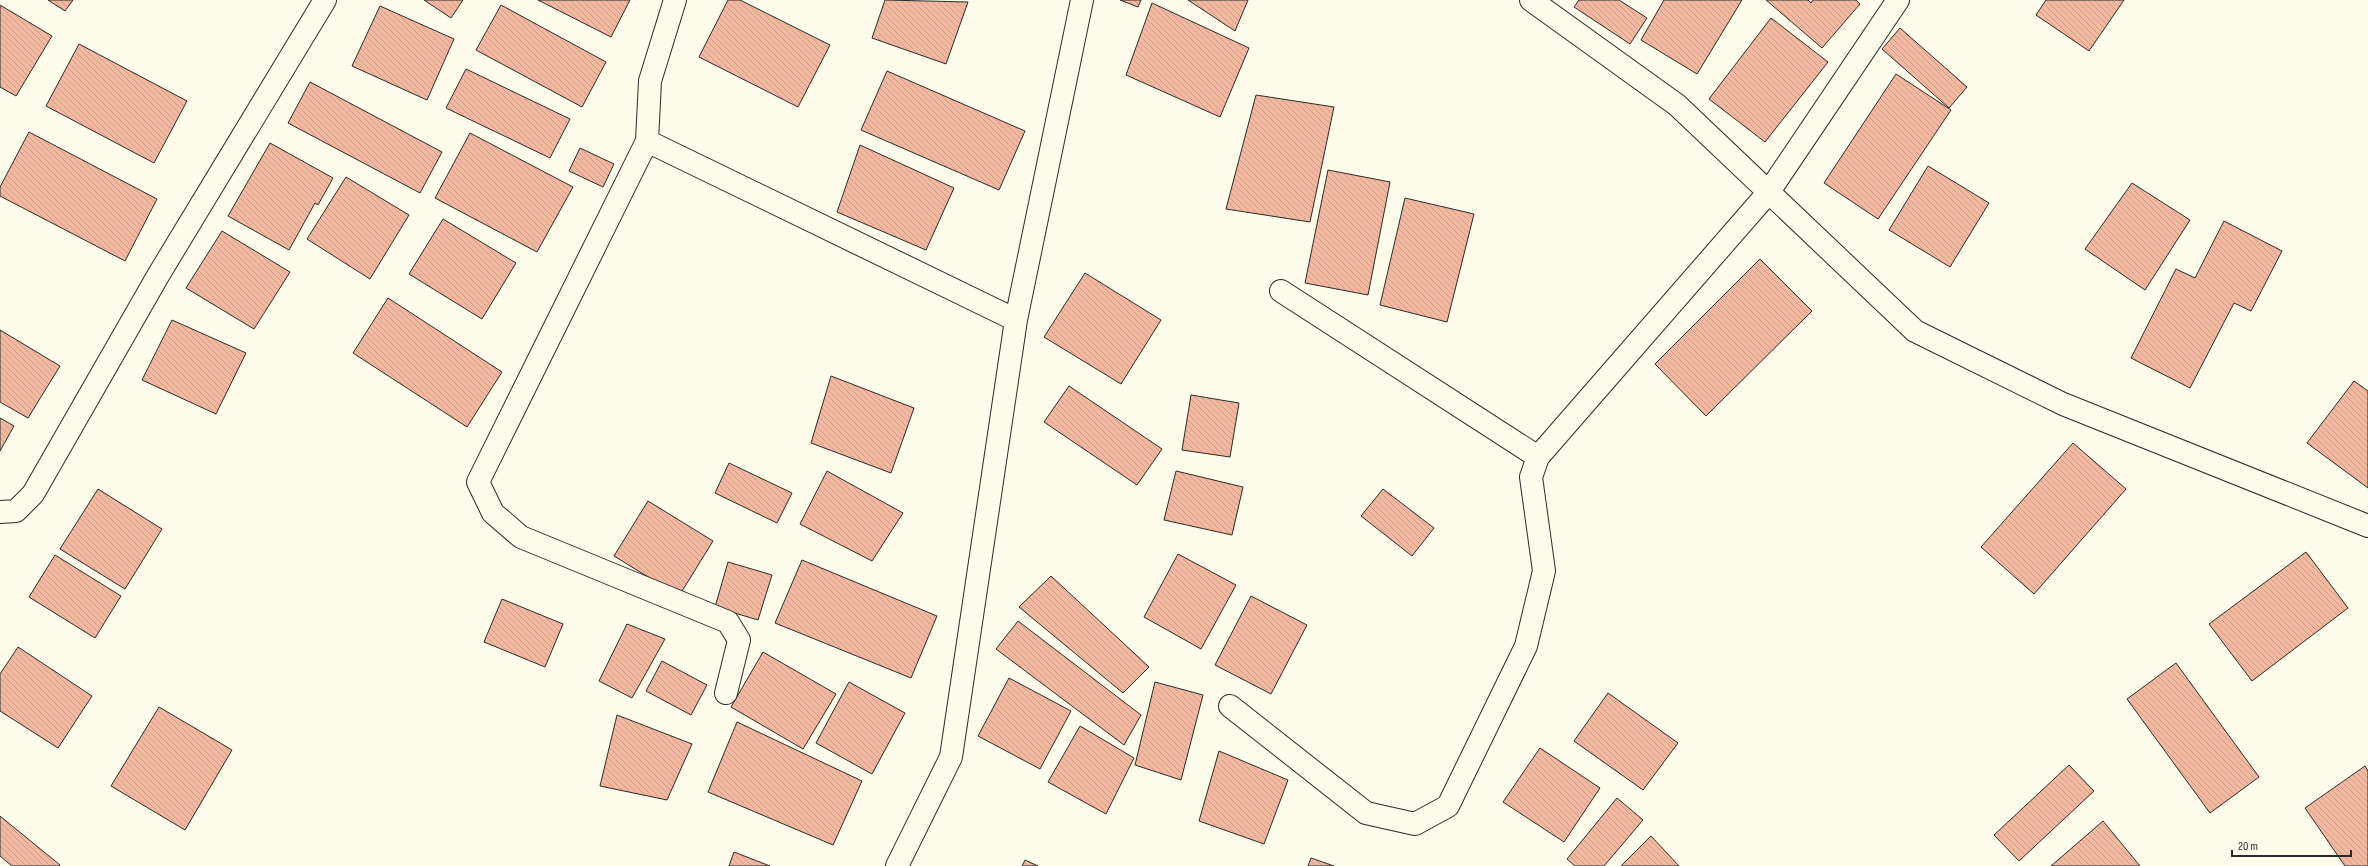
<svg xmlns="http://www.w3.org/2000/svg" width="2368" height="866" viewBox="0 0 2368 866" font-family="'Sofia Sans Condensed',sans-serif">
<defs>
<pattern id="building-back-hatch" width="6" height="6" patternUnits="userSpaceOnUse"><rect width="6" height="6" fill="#f2b8a0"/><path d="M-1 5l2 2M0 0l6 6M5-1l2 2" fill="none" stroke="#d09e8a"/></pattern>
</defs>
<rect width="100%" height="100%" fill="#fdfbea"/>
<!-- building -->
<path fill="url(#building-back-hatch)" stroke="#2b2b2b" d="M48,0H73L65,11Z
M424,0H463L451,18Z
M538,0H630L611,37Z
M728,0H740L830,45L798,107L699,57Z
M885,0L968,2L946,64L872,38Z
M1120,0H1141L1138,7Z
M1188,0H1248L1235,31Z
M1579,0H1619L1647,18L1630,44L1574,7Z
M1664,0H1742L1697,74L1641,40Z
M1766,0H1808L1811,3L1813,0H1856L1860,4L1822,48Z
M2046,0H2124L2089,51L2036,15Z
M1152,3L1249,48L1220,117L1126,75Z
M0,5L52,36L16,96L0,87Z
M501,5L606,62L582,107L476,50Z
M380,6L454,39L427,100L352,66Z
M1771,18L1828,62L1765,142L1709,99Z
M1900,28L1967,87L1949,108L1882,49Z
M79,44L187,101L154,163L46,106Z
M466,69L570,119L550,158L446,108Z
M887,71L1025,131L999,190L861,130Z
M1896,74L1951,110L1878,219L1824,183Z
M310,82L442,152L420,193L288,123Z
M1256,95L1334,107L1310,222L1226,209Z
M29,132L157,199L125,261L0,196V187Z
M470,133L573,187L537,252L435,198Z
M270,143L333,178L318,205L315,203L289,250L228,216Z
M860,145L954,188L926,250L837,212Z
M580,148L614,164L603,187L569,171Z
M1928,166L1989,203L1950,267L1889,230Z
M1328,170L1390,182L1368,295L1305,283Z
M346,177L409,215L370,279L307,239Z
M2132,183L2190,220L2145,290L2085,249Z
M1405,198L1474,214L1447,322L1380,305Z
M443,219L516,263L482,319L409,274Z
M2224,221L2282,251L2251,311L2234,303L2190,388L2131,358L2176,269L2195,278Z
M222,231L290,272L254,329L186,288Z
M1760,259L1812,311L1706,416L1655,364Z
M1085,273L1161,320L1121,384L1044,337Z
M388,298L502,372L467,427L353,353Z
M172,320L246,353L216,414L142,380Z
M0,330L60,366L28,418L0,402Z
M831,376L914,408L891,473L811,443Z
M2354,381L2368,391V488L2307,443Z
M1069,386L1162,449L1137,485L1044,422Z
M1191,395L1239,403L1230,457L1182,450Z
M0,418L14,426L0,451Z
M2073,443L2126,489L2034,594L1981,547Z
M729,463L792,493L777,523L715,493Z
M827,471L903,513L872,561L800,524Z
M1176,471L1243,487L1232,535L1164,520Z
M98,489L162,529L125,589L60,549Z
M1383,489L1434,528L1412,556L1361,516Z
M648,501L713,541L679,596L614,556Z
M2306,552L2348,608L2252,681L2209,624Z
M1178,554L1236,585L1201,649L1144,617Z
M55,555L121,596L95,638L29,597Z
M802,560L937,616L911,678L775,623Z
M728,562L772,575L758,620L715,607Z
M1051,576L1149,667L1123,693L1019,607Z
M1251,596L1307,625L1271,694L1215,665Z
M502,599L563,624L545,667L484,642Z
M1018,621L1141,715L1124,745L996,649Z
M627,624L665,639L632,698L599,681Z
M18,647L92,696L58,748L0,711V674Z
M763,652L836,694L803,749L731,707Z
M662,661L707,685L691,715L646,691Z
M2176,663L2259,777L2210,813L2127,699Z
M1009,678L1071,711L1040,769L978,736Z
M849,682L905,713L872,774L816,743Z
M1155,682L1203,695L1181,780L1135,765Z
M1608,693L1678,743L1643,790L1574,741Z
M159,707L232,750L185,830L111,786Z
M617,715L692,744L667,800L600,786Z
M737,722L862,781L833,845L708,792Z
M1080,726L1134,758L1106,814L1048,782Z
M1540,748L1600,788L1564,842L1503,802Z
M1219,751L1288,780L1264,844L1199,821Z
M2069,765L2094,791L2019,861L1994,835Z
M2365,766L2368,771V866H2345L2305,808Z
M1617,798L1643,820L1604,866H1575L1567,859Z
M0,816L60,865L59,866H12L0,856Z
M2103,821L2140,866H2051Z
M1651,836L1679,866H1621Z
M734,852L770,866H729Z
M1311,858L1334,866H1308Z
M1025,860L1038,866H1022Z"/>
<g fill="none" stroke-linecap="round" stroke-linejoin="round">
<!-- minor casing -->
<g stroke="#2b2b2b" stroke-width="24">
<path id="minor" d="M675,0L650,81L647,141L1016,320
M1531,0L1677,105L1915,331L2063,404L2368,526
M647,141L478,482L493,513L521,537L728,622L739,640L726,693
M1281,291L1538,457
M0,512L16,511L33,494L159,274L325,0
M1230,706L1366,813L1415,824L1448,806L1526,646L1544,571L1531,477L1538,457L1768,193L1898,0
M897,866L951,757L1016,320L1082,0"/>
</g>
<!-- minor -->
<use href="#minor" stroke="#fdfbea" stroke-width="22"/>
</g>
<!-- scale -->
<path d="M2232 850v6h119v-6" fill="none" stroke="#2b2b2b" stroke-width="2"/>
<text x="2238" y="850" font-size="12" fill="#2b2b2b" stroke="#fdfbea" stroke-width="3" paint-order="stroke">20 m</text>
</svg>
